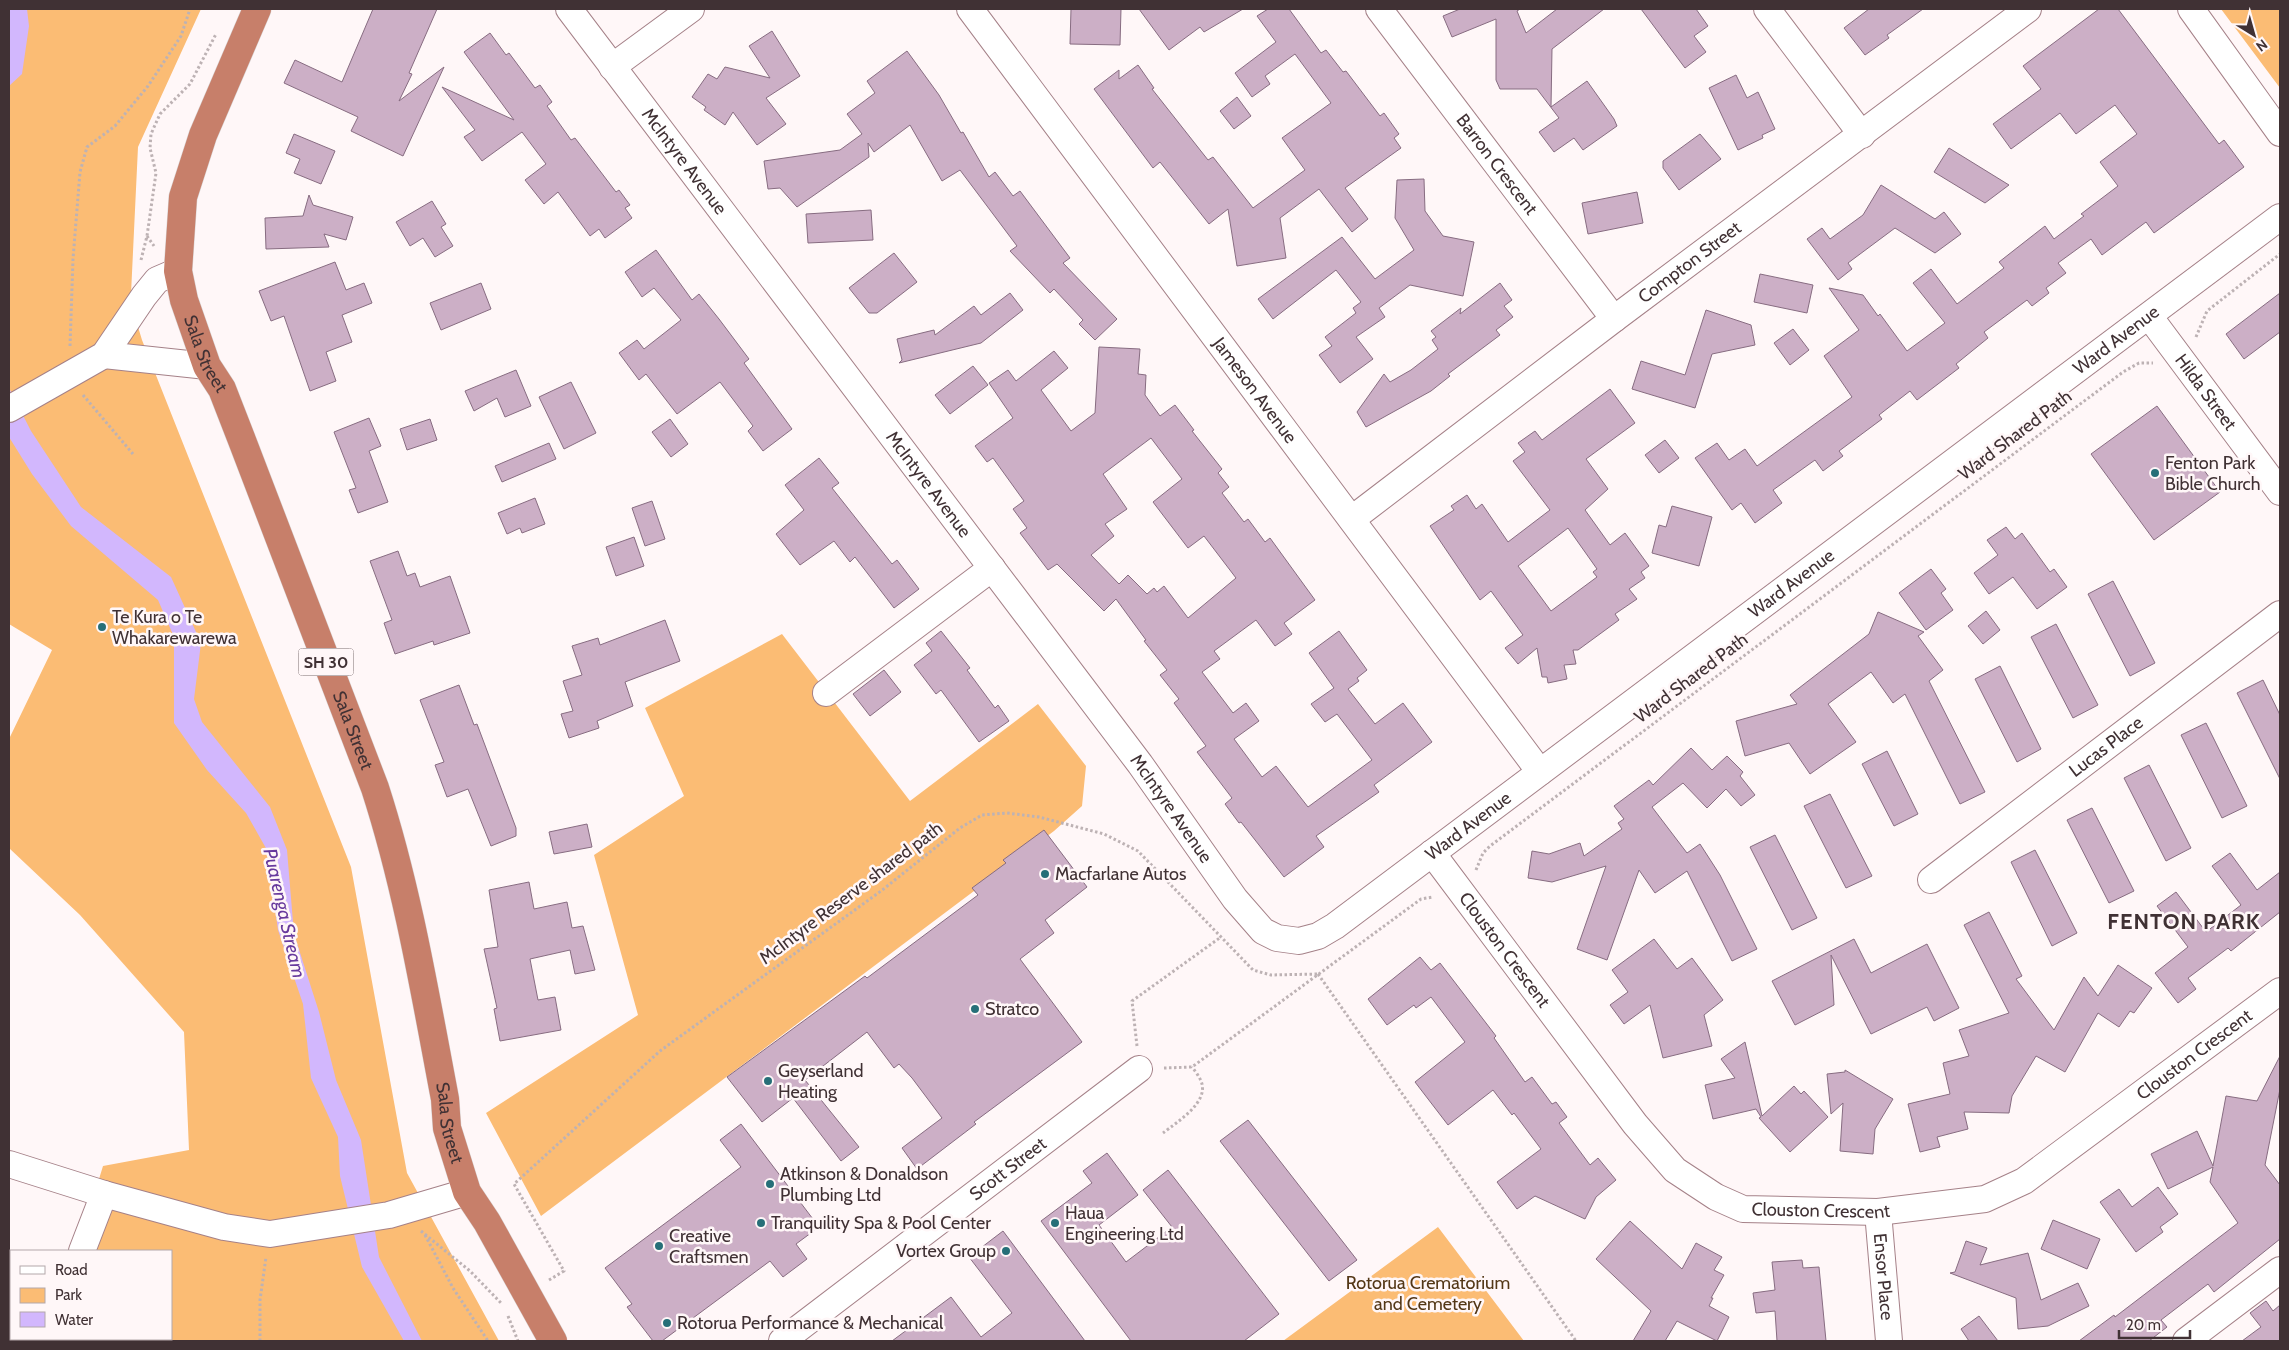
<svg xmlns="http://www.w3.org/2000/svg" width="2289" height="1350" viewBox="0 0 2289 1350" font-family="Cabin,sans-serif">
<rect width="100%" height="100%" fill="#fff7f8"/>
<!-- green -->
<path fill="#fbbc74" d="M9,9H201L138,147L131,294L132,307L142,340L351,867L407,1173L499,1341H70V1339H171V1251H77L103,1166L189,1150L184,1032L80,915L9,848V739L52,650L9,624Z
M2221,9H2280V88Z
M782,634L910,801L1038,704L1086,766L1082,806L1054,831L541,1216L486,1113L638,1015L594,855L684,796L645,708Z
M1438,1227L1524,1341H1283Z"/>
<!-- water -->
<path fill="#d2b7fd" d="M9,9H27L29,26L22,74L9,86Z
M9,388L31,431L81,507L171,577L201,643L194,699L202,722L270,807L287,850L294,934L319,1012L336,1080L361,1140L379,1257L422,1341H404L362,1267L340,1176L338,1137L311,1078L303,1004L278,930L267,850L246,813L207,770L174,723V637L158,600L71,526L32,474L9,437Z"/>
<!-- building -->
<path fill="#ccafc6" stroke="#876c81" fill-rule="evenodd" d="M373,9H437L409,73L412,74L399,101L444,67L403,156L351,131L358,117L284,83L295,60L342,82Z
M1071,9H1121L1120,45L1070,44Z
M1139,9H1243L1204,32L1200,27L1169,50Z
M1268,9H1289L1321,53L1326,50L1343,72L1346,71L1380,116L1384,113L1399,134L1394,138L1401,148L1345,188L1368,219L1352,232L1319,189L1280,218L1286,258L1237,266L1228,209L1209,224L1160,162L1153,168L1094,89L1119,70V79L1138,65L1154,88L1152,89L1208,160L1213,157L1253,208L1305,170L1282,138L1331,103L1295,54L1265,76L1270,84L1252,97L1235,73L1276,42L1257,16Z
M1460,9H1520L1517,11L1526,33L1557,9H1604L1552,49L1551,107L1587,81L1614,119L1617,126L1583,150L1574,138L1554,152L1539,132L1559,118L1537,89H1500L1496,80V19L1452,37L1443,16Z
M1641,9H1696L1708,26L1694,36L1706,52L1685,68Z
M1869,9H1923L1887,35L1889,38L1865,55L1844,28Z
M2099,9H2118L2219,144L2224,140L2244,167L2154,233L2146,222L2102,255L2091,239L2058,263L2066,273L2046,288L2049,293L2032,306L2027,300L1984,332L1988,338L1956,364L1959,368L1917,400L1910,391L1879,415L1882,419L1839,451L1843,456L1823,471L1815,460L1773,490L1782,503L1755,523L1741,503L1732,510L1695,458L1717,443L1729,460L1745,449L1757,466L1852,397L1824,356L1859,330L1829,288L1863,295L1878,316L1880,314L1907,351L1945,323L1913,283L1931,269L1957,304L2004,268L1999,262L2045,226L2054,239L2084,216L2081,214L2118,186L2100,162L2137,134L2115,105L2076,134L2060,113L2011,149L1993,124L2041,89L2023,66Z
M772,31L800,76L766,98L786,124L757,145L733,112L725,125L704,110L706,107L692,97L708,74L717,79L725,67L770,78L749,46Z
M490,33L506,55L509,53L535,88L540,85L552,102L547,106L571,140L575,138L616,192L619,190L630,205L625,208L632,218L605,238L599,229L590,236L558,192L544,204L525,180L546,164L522,132L482,161L464,137L475,130L442,87L514,120L464,52Z
M907,51L939,95L961,133L963,132L989,177L995,172L1013,196L1020,191L1070,258L1063,263L1117,319L1095,340L1079,324L1083,320L1054,289L1050,293L1010,251L1017,246L960,170L942,181L910,125L874,152L868,143L869,157L797,207L780,188L768,189L764,161L840,150L862,134L847,114L875,93L867,81Z
M1736,75L1747,98L1758,92L1775,129L1762,135L1763,138L1738,150L1709,88Z
M1237,97L1251,116L1234,129L1220,111Z
M294,134L335,151L321,184L294,173L300,159L286,153Z
M1700,134L1721,159L1679,190L1663,168V161Z
M1949,148L2009,185L1985,203L1934,172Z
M1424,179L1425,211L1443,236L1474,242L1463,296L1410,285L1379,308L1385,317L1356,337L1373,359L1340,383L1319,355L1332,346L1325,337L1356,313L1353,308L1361,302L1336,270L1273,319L1258,299L1342,237L1375,279L1414,250L1395,218L1397,180Z
M1881,185L1935,219L1944,212L1961,234L1935,253L1895,228L1848,263L1852,269L1838,280L1807,239L1822,228L1830,239L1863,215Z
M1637,192L1643,223L1588,234L1582,203Z
M309,195L313,205L353,217L346,240L324,234L329,247L266,249L265,218L303,216Z
M432,201L446,224L441,227L453,246L435,257L423,238L410,246L396,222Z
M871,210L873,240L808,243L806,214Z
M656,250L692,300L699,294L719,319L749,359L744,363L792,429L763,451L748,431L753,426L720,382L677,414L646,374L639,380L619,353L637,340L644,349L681,320L654,288L642,297L625,272Z
M894,253L917,282L877,313H869L849,288Z
M335,262L346,290L364,283L372,303L342,315L352,342L326,352L336,381L310,391L284,316L271,321L259,291Z
M1760,274L1813,285L1807,313L1754,302Z
M481,283L491,309L441,330L430,303Z
M1500,283L1512,300L1504,306L1513,317L1496,330L1500,335L1448,374L1450,376L1431,391L1366,427L1357,412L1384,374L1390,382L1411,370L1438,349L1432,340L1436,337L1431,331L1461,308L1460,314Z
M1010,293L1023,310L981,343L899,363L902,360L897,339L934,330L935,335L974,306L981,315Z
M2280,293V332L2244,359L2226,334Z
M1706,310L1751,325L1755,345L1712,354L1695,408L1632,389L1641,361L1685,375Z
M1793,329L1809,350L1790,365L1774,343Z
M1099,347L1140,349L1138,374L1146,375L1145,395L1160,416L1175,405L1194,430L1192,431L1222,469L1218,473L1229,487L1222,493L1244,522L1248,519L1265,542L1270,538L1315,600L1284,623L1292,634L1275,646L1256,620L1214,651L1220,659L1202,672L1233,713L1246,703L1259,721L1234,739L1262,777L1276,766L1308,807L1372,760L1337,714L1325,722L1311,704L1334,688L1309,653L1339,631L1367,670L1357,678L1359,681L1348,689L1375,724L1403,703L1432,742L1374,785L1379,792L1316,836L1324,847L1284,877L1241,822L1239,823L1225,804L1232,798L1197,752L1206,746L1174,703L1179,699L1160,675L1167,670L1144,641L1146,640L1116,599L1104,611L1057,564L1048,570L1020,533L1027,528L1013,509L1024,501L993,458L987,462L975,446L1013,418L989,383L1008,370L1016,381L1054,351L1068,368L1041,390L1071,431L1095,413ZM1151,438L1182,479L1153,502L1188,548L1204,536L1236,578L1188,618L1164,586L1157,592L1154,588L1147,594L1128,575L1119,584L1091,555L1114,536L1105,524L1127,509L1103,474Z
M973,366L988,385L950,414L935,395Z
M516,370L531,406L505,417L497,398L474,411L465,391Z
M571,382L596,433L564,449L539,397Z
M1610,389L1635,423L1586,459L1608,489L1585,510L1610,545L1625,533L1649,566L1641,572L1645,578L1629,589L1637,599L1615,614L1619,620L1578,650H1573L1576,664L1564,665L1567,679L1548,683L1547,677H1542L1537,648L1518,664L1505,648L1523,635L1491,591L1480,600L1430,526L1454,510L1451,506L1467,495L1476,509L1482,504L1508,542L1550,510L1513,461L1525,452L1518,443L1535,431L1542,440ZM1568,528L1597,569L1593,572L1597,577L1551,611L1518,566Z
M2157,406L2220,492L2154,540L2091,454Z
M369,418L381,446L369,451L388,502L358,513L349,490L356,488L334,432Z
M430,419L437,440L407,450L400,429Z
M670,419L688,444L671,457L652,432Z
M1665,440L1679,458L1659,473L1645,455Z
M549,443L556,459L502,482L495,466Z
M819,458L839,483L832,488L892,564L897,560L919,589L894,608L855,557L850,562L834,541L800,565L776,534L804,510L785,485Z
M535,498L545,524L522,533L520,528L507,534L498,513Z
M652,501L665,539L645,546L632,508Z
M1672,506L1712,517L1699,566L1652,553L1659,525L1666,527Z
M2006,527L2015,539L2022,533L2050,572L2054,569L2067,587L2037,609L2013,577L1989,594L1974,573L1998,555L1987,540Z
M634,537L644,566L616,576L606,547Z
M398,551L407,576L415,573L420,587L450,576L470,633L434,645L433,641L395,654L384,623L392,620L370,561Z
M1931,569L1946,589L1941,593L1953,610L1926,630L1899,593Z
M2113,581L2155,663L2130,676L2088,594Z
M1986,611L2000,630L1983,644L1968,626Z
M1878,612L1924,632L1918,636L1943,670L1929,681L1985,792L1960,804L1905,694L1893,703L1871,672L1828,704L1856,742L1810,774L1789,743L1745,756L1736,721L1797,704L1790,695L1869,634Z
M665,620L680,661L625,682L633,706L597,721L599,728L569,738L561,714L573,711L563,681L582,675L572,646L598,638L600,645Z
M2056,624L2098,705L2073,718L2031,637Z
M941,631L970,668L967,670L995,708L998,705L1009,721L979,742L941,690L936,694L914,665L932,651L926,643Z
M2000,666L2041,749L2017,762L1975,679Z
M884,670L901,692L870,716L853,694Z
M2263,680L2280,715V779L2237,693Z
M459,685L474,725L477,724L516,828V836L491,846L468,789L447,797L435,765L444,762L420,700Z
M2206,723L2247,806L2222,818L2181,735Z
M1691,748L1712,770L1727,756L1743,772L1740,776L1755,795L1741,806L1726,789L1707,808L1683,783L1652,807L1687,853L1700,844L1720,875L1757,949L1732,961L1687,871L1655,893L1639,870L1607,960L1577,949L1606,866L1552,882L1528,878L1532,851L1549,854L1580,843L1584,856L1622,829L1618,823L1624,819L1614,806L1649,780L1653,785Z
M1887,751L1918,814L1894,826L1862,764Z
M2149,765L2191,848L2166,861L2124,778Z
M1830,794L1872,876L1846,888L1804,806Z
M2092,808L2134,891L2109,903L2067,820Z
M587,824L592,847L554,854L549,832Z
M1044,830L1087,887L1045,920L1054,933L1020,959L1082,1042L974,1122L976,1124L917,1169L902,1148L942,1118L912,1078L899,1064L894,1068L867,1032L805,1080L859,1147L841,1161L793,1098L762,1122L727,1077L865,976L867,978L978,895L972,888L1006,863L1003,860Z
M1775,835L1817,918L1792,930L1750,847Z
M2035,850L2077,933L2052,946L2011,862Z
M2230,853L2257,890L2280,872V912L2231,951L2228,948L2188,978L2196,989L2178,1003L2155,973L2188,947L2157,906L2176,892L2206,932L2241,905L2212,866Z
M529,882L534,909L567,902L572,928L583,926L595,970L575,974L570,950L530,959L538,1000L555,997L561,1030L500,1041L494,1009L497,1008L484,949L498,947L489,890Z
M1989,912L2022,976L2016,979L2054,1030L2084,977L2098,996L2118,965L2152,988L2134,1013L2130,1011L2119,1027L2098,1013L2065,1072L2036,1056L2012,1096L2009,1113L1964,1112L1968,1129L1937,1137L1940,1147L1920,1152L1908,1104L1950,1094L1943,1063L1969,1056L1959,1030L2009,1013L1964,925Z
M1654,939L1677,969L1692,958L1723,1000L1704,1015L1712,1046L1663,1058L1650,1005L1624,1024L1610,1005L1628,992L1612,970Z
M1854,939L1871,973L1927,944L1959,1008L1934,1021L1927,1007L1871,1034L1831,955L1834,1005L1795,1025L1772,981Z
M1420,957L1431,970L1440,963L1496,1036L1494,1038L1525,1082L1532,1077L1552,1104L1556,1102L1567,1117L1559,1123L1590,1165L1598,1158L1616,1180L1596,1197L1585,1219L1535,1196L1517,1209L1497,1182L1541,1149L1514,1113L1512,1115L1493,1090L1448,1125L1415,1082L1465,1042L1431,997L1416,1008L1414,1005L1387,1025L1368,999Z
M1745,1042L1762,1116L1794,1086L1801,1094L1804,1091L1828,1117L1790,1152L1759,1118L1761,1117L1756,1109L1713,1119L1705,1085L1735,1078L1721,1059Z
M2280,1056V1089L2265,1165L2280,1185V1239L2214,1292L2208,1284L2161,1320L2167,1327L2149,1341H2079L2114,1315L2115,1317L2238,1223L2210,1182L2213,1167L2168,1189L2151,1154L2197,1131L2213,1166L2226,1096L2257,1101Z
M1845,1070L1893,1099L1875,1129L1873,1154L1840,1151L1843,1103L1831,1114L1827,1074L1845,1072Z
M1248,1120L1357,1260L1329,1281L1220,1141Z
M741,1124L819,1227L796,1244L807,1259L783,1277L770,1261L662,1341H653L627,1307L632,1304L605,1268L741,1167L720,1140Z
M1107,1153L1138,1195L1099,1225L1126,1262L1172,1227L1143,1190L1168,1170L1279,1314L1244,1341H1131L1041,1221L1092,1183L1083,1171Z
M2158,1187L2178,1214L2160,1227L2163,1232L2136,1252L2100,1202L2119,1189L2132,1207Z
M2053,1220L2100,1239L2087,1269L2041,1249Z
M1630,1221L1682,1269L1696,1243L1722,1257L1714,1270L1724,1275L1711,1298H1713L1709,1306L1729,1317L1717,1341L1677,1321L1665,1341H1633L1651,1311L1596,1259Z
M1003,1231L1085,1341H892L951,1297L981,1337L1012,1313L969,1257Z
M1966,1241L1987,1248L1980,1265L2028,1253L2041,1300L2078,1283L2089,1306L2048,1326L2018,1329L2016,1298L1950,1273L1955,1272Z
M1802,1260L1803,1268L1819,1267L1826,1341H1777L1775,1311L1756,1313L1753,1293L1775,1290L1772,1262Z
M2266,1301L2273,1311L2280,1305V1341H2242L2261,1327L2250,1313Z
M1979,1316L1998,1341H1969L1961,1329Z"/>
<g fill="none" stroke-linecap="round" stroke-linejoin="round">
<!-- minor casing -->
<g stroke="#a58188" stroke-width="28">
<g id="minor">
<path id="s1" d="M569,9L1140,764L1235,899L1263,931L1277,938L1299,941L1318,936L1335,926L2280,217"/>
<path id="s2" d="M970,9L1540,772"/>
<path id="s3" d="M1379,9L1614,319"/>
<path d="M1767,9L1862,135"/>
<path d="M2191,9L2280,133"/>
<path d="M612,67L691,9"/>
<path id="s4" d="M2149,316L2280,492"/>
<path d="M104,355L207,366"/>
<path d="M9,409L104,355L144,296L157,280L178,271"/>
<path id="s5" d="M1352,519L1614,319L2028,9"/>
<path d="M826,693L992,568"/>
<path id="s6" d="M1432,853L1635,1124L1675,1170L1716,1197L1743,1209L1878,1212L1985,1199L2024,1181L2280,991"/>
<path id="s7" d="M1931,880L2280,614"/>
<path d="M9,1164L104,1194L224,1227L270,1234L389,1215L467,1192"/>
<path id="s8" d="M1878,1212L1889,1341"/>
<path d="M82,1251L104,1194"/>
<path d="M99,1339L100,1341"/>
<path id="s9" d="M782,1341L1139,1069"/>
<path d="M2186,1341L2280,1270"/>
</g>
</g>
<!-- highway casing -->
<g stroke="#d9d6d6" stroke-width="29">
<g id="highway">
<path id="s10" d="M257,9L203,135L183,197L178,271L184,300L207,366L222,389L243,443L375,788C408,890 425,994 445,1099L447,1128L467,1192L487,1222L553,1341"/>
</g>
</g>
<!-- path -->
<path stroke="#bdb2b4" stroke-width="3" stroke-dasharray="2.5 2.5" stroke-linecap="butt" d="M147,236L154,246
M141,260L147,236L156,173L150,148L151,134L160,114L190,84L216,34
M2196,337L2207,311L2280,254
M70,346L73,259L80,172L87,147L115,126L148,86L181,36L190,9
M83,395L133,454
M1476,870L1483,853L1490,846L2123,372L2139,363H2153
M1318,974L1576,1341
M1137,1046L1132,1001L1221,937
M1164,1068L1192,1067L1421,899L1433,897
M1163,1133C1177,1122 1210,1102 1201,1081C1199,1076 1195,1071 1192,1067
M421,1231L470,1271L502,1304
M425,1235L453,1288L488,1341
M549,1280L564,1271L514,1184L660,1051L881,891L960,828L982,815L1007,813L1039,817L1104,834L1138,851L1253,970L1271,975L1318,974
M508,1316L518,1341
M260,1341V1300L266,1257"/>
<!-- minor -->
<use href="#minor" stroke="#fff" stroke-width="26"/>
<!-- highway -->
<use href="#highway" stroke="#c77f6a" stroke-width="28"/>
</g>
<!-- markers -->
<g fill="#266f78" stroke="#fff7f8" stroke-width="2">
<circle cx="2155" cy="473" r="5"/>
<circle cx="102" cy="627" r="5"/>
<circle cx="1045" cy="874" r="5"/>
<circle cx="975" cy="1009" r="5"/>
<circle cx="768" cy="1081" r="5"/>
<circle cx="770" cy="1184" r="5"/>
<circle cx="761" cy="1223" r="5"/>
<circle cx="1055" cy="1223" r="5"/>
<circle cx="659" cy="1246" r="5"/>
<circle cx="1006" cy="1251" r="5"/>
<circle cx="667" cy="1323" r="5"/>
</g>
<g text-anchor="middle" stroke-width="5" stroke-linejoin="round" paint-order="stroke">
<!-- shield labels -->
<rect fill="#fff7f8" stroke="#796c6f" stroke-width="1" x="298.5" y="648.5" width="55" height="27" rx="4"/>
<g font-size="16" font-weight="bold" fill="#403134">
<text x="326" y="668">SH 30</text>
</g>
<!-- street labels -->
<g font-size="18" fill="#403134" stroke="#fff7f8">
<text dy="6" stroke="none"><textPath href="#s1" startOffset="191">McIntyre Avenue</textPath></text>
<text dy="6" stroke="none"><textPath href="#s3" startOffset="195">Barron Crescent</textPath></text>
<text dy="6" stroke="none"><textPath href="#s5" startOffset="424">Compton Street</textPath></text>
<text dy="6" stroke="none"><textPath href="#s1" startOffset="2208">Ward Avenue</textPath></text>
<text dy="6" stroke="none"><textPath href="#s10" startOffset="364">Sala Street</textPath></text>
<text dy="6" stroke="none"><textPath href="#s2" startOffset="476">Jameson Avenue</textPath></text>
<text dy="6" stroke="none"><textPath href="#s4" startOffset="95">Hilda Street</textPath></text>
<text transform="translate(2015 435) rotate(-37)" y="6">Ward Shared Path</text>
<text dy="6" stroke="none"><textPath href="#s1" startOffset="596">McIntyre Avenue</textPath></text>
<text dy="6" stroke="none"><textPath href="#s1" startOffset="1802">Ward Avenue</textPath></text>
<text transform="translate(1691 678) rotate(-37)" y="6">Ward Shared Path</text>
<text dy="6" stroke="none"><textPath href="#s10" startOffset="769">Sala Street</textPath></text>
<text dy="6" stroke="none"><textPath href="#s7" startOffset="220">Lucas Place</textPath></text>
<text dy="6" stroke="none"><textPath href="#s1" startOffset="1001">McIntyre Avenue</textPath></text>
<text dy="6" stroke="none"><textPath href="#s1" startOffset="1398">Ward Avenue</textPath></text>
<text transform="translate(851 893) rotate(-37)" y="6">McIntyre Reserve shared path</text>
<text dy="6" stroke="none"><textPath href="#s6" startOffset="121">Clouston Crescent</textPath></text>
<text dy="6" stroke="none"><textPath href="#s6" startOffset="976">Clouston Crescent</textPath></text>
<text dy="6" stroke="none"><textPath href="#s10" startOffset="1174">Sala Street</textPath></text>
<text dy="6" stroke="none"><textPath href="#s9" startOffset="284">Scott Street</textPath></text>
<text dy="6" stroke="none"><textPath href="#s6" startOffset="556">Clouston Crescent</textPath></text>
<text dy="6" stroke="none"><textPath href="#s8" startOffset="65">Ensor Place</textPath></text>
</g>
<!-- poi labels -->
<g font-size="18" fill="#403134" stroke="#fff7f8" text-anchor="start">
<text x="2165" y="469">Fenton Park<tspan x="2165" dy="21">Bible Church</tspan></text>
<text x="112" y="623">Te Kura o Te<tspan x="112" dy="21">Whakarewarewa</tspan></text>
<text x="1055" y="880">Macfarlane Autos</text>
<text x="985" y="1015">Stratco</text>
<text x="778" y="1077">Geyserland<tspan x="778" dy="21">Heating</tspan></text>
<text x="780" y="1180">Atkinson &amp; Donaldson<tspan x="780" dy="21">Plumbing Ltd</tspan></text>
<text x="1065" y="1219">Haua<tspan x="1065" dy="21">Engineering Ltd</tspan></text>
<text x="771" y="1229">Tranquility Spa &amp; Pool Center</text>
<text x="669" y="1242">Creative<tspan x="669" dy="21">Craftsmen</tspan></text>
<text x="996" y="1257" text-anchor="end">Vortex Group</text>
<text x="677" y="1329">Rotorua Performance &amp; Mechanical</text>
</g>
<!-- park labels -->
<g font-size="18" fill="#533716" stroke="#fff7f8">
<text x="1428" y="1289">Rotorua Crematorium<tspan x="1428" dy="21">and Cemetery</tspan></text>
</g>
<!-- water labels -->
<g font-size="19" font-style="italic" fill="#683a9d" stroke="#fff7f8">
<text transform="translate(285 913) rotate(77)" y="7">Puarenga Stream</text>
</g>
<!-- district labels -->
<g font-size="22" font-weight="bold" letter-spacing="1" fill="#403134" stroke="#fff7f8">
<text x="2184" y="929">FENTON PARK</text>
</g>
</g>
<!-- border -->
<rect width="2289" height="1350" fill="none" stroke="#403134" stroke-width="20"/>
<!-- legend -->
<rect x="10" y="1250" width="162" height="90" fill="#fff7f8" stroke="#b3a8aa"/>
<rect x="20" y="1266" width="25" height="8" fill="#ffffff" stroke="#b3a8aa"/>
<text x="55" y="1275" font-size="15" fill="#403134">Road</text>
<rect x="20" y="1288" width="25" height="15" fill="#fbbc74" stroke="#b3a8aa"/>
<text x="55" y="1300" font-size="15" fill="#403134">Park</text>
<rect x="20" y="1312" width="25" height="15" fill="#d2b7fd" stroke="#b3a8aa"/>
<text x="55" y="1325" font-size="15" fill="#403134">Water</text>
<!-- north arrow -->
<g transform="translate(2254 35) rotate(143)" stroke="#fff7f8" stroke-width="4" paint-order="stroke">
<path d="M0-4L9 19L0 12L-9 19Z" fill="#403134"/>
<text y="-8" font-size="14" font-weight="bold" text-anchor="middle" fill="#403134">N</text>
</g>
<!-- scale -->
<path d="M2119 1330v8h71v-8" fill="none" stroke="#403134" stroke-width="2.5"/>
<text x="2126" y="1330" font-size="15" fill="#403134" stroke="#fff7f8" stroke-width="4" paint-order="stroke">20 m</text>
</svg>
